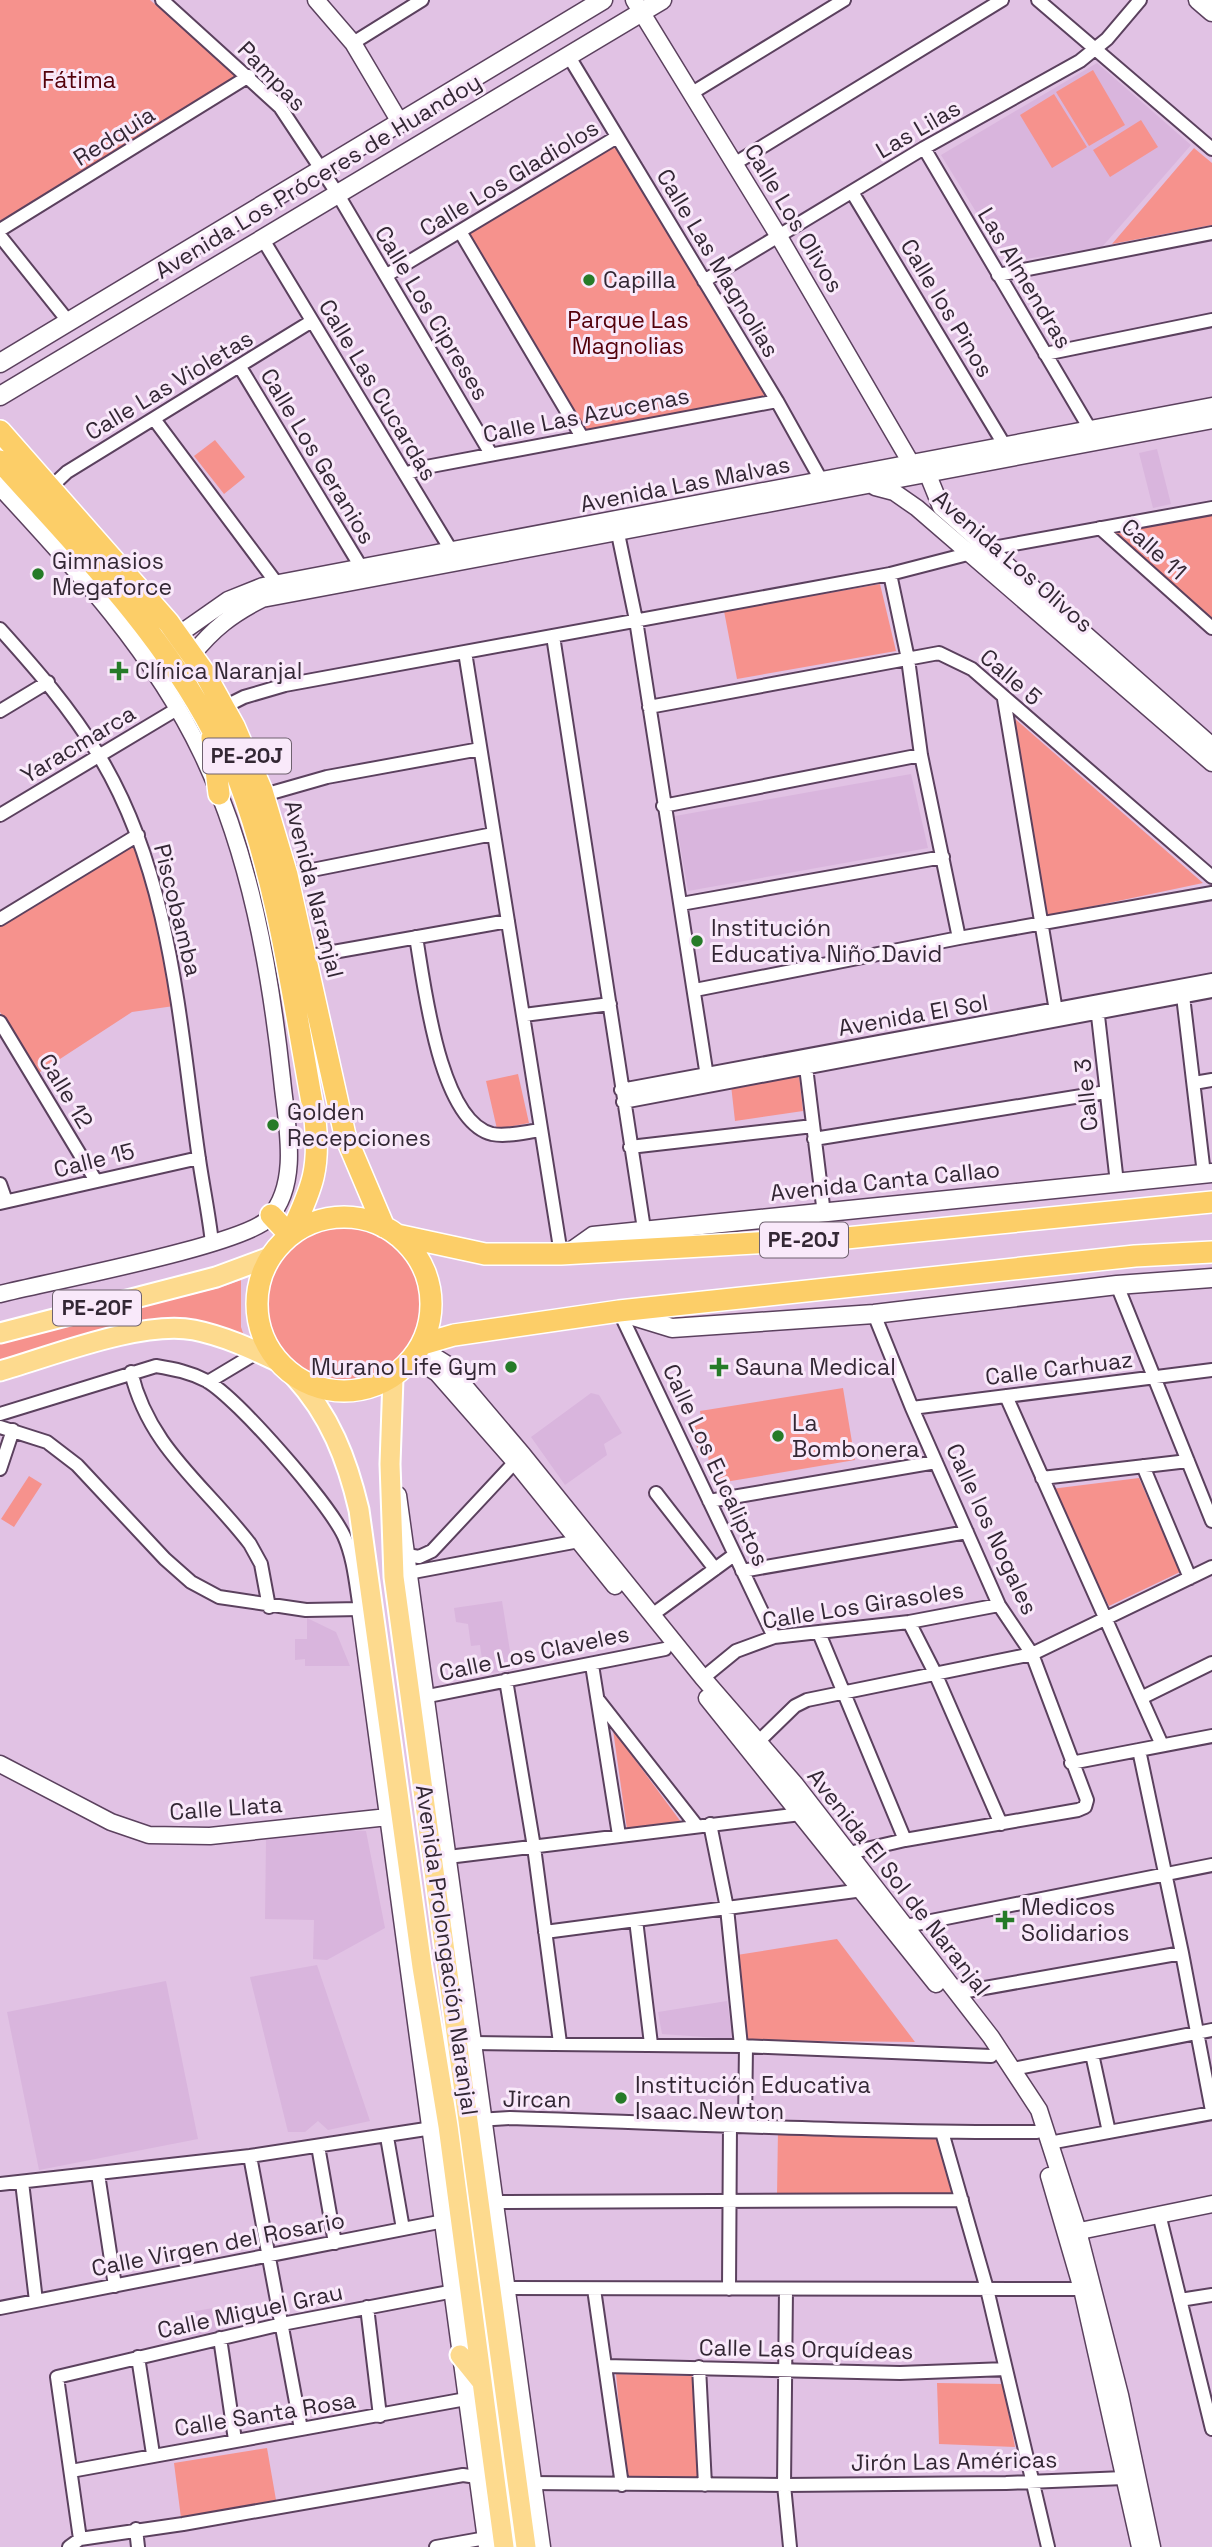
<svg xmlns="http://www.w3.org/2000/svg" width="1212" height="2547" viewBox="0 0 1212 2547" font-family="'Space Grotesk',sans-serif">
<rect width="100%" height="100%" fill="#e1c2e4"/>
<!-- built -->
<path fill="#d9b5dd" d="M1097,63L1191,145L1102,247L1007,262L941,155Z
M1157,449L1171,504L1153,508L1139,453Z
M911,774L928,848L688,891L675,816Z
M591,1393L599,1395L622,1433L604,1444L607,1455L565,1485L531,1437Z
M502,1601L513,1670L484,1674L480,1645L471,1646L468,1624L456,1622L454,1608Z
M307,1618L336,1632L350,1666H305V1659L295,1660V1639H307Z
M270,1830L366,1831L385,1928L327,1960L313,1959L314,1920L265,1919L266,1840H270Z
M317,1965L370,2121L328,2130L318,2121L305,2132H288L250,1977Z
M166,1981L198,2139L39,2170L7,2012Z
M727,2001L733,2039L662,2034L658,2012Z
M219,2307L224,2334L217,2335L216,2332L189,2337L184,2313Z"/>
<!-- green -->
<path fill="#f6928d" d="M0,0H150L239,76L0,221Z
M1093,70L1125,125L1089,146L1056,92Z
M1054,94L1087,147L1052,168L1020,115Z
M1141,120L1158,147L1110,177L1093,150Z
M616,145L768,395L586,430L468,234Z
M1194,148L1212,163V225L1112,244Z
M215,440L245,477L224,494L194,456Z
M1212,512V623L1116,537L1115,529Z
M880,584L896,651L737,679L724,611Z
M1014,718L1203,883L1047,916Z
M134,843L159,933L174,1006L132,1012L37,1074L0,1012V924Z
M518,1074L529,1123L497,1129L486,1081Z
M799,1075L803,1111L735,1121L731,1085Z
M265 1306a78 78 0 1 1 156 0a78 78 0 1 1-156 0Z
M241,1280V1327L245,1339L201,1322L0,1363V1341L219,1288Z
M843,1388L855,1460L713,1484L707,1451L698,1452L692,1425L702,1422L700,1411Z
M29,1476L42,1484L14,1527L1,1519Z
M1139,1478L1180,1572L1109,1606L1051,1489Z
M613,1730L681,1822L627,1829Z
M837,1939L915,2042L746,2040L737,1955Z
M778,2129L938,2137L954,2195L777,2196Z
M616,2374L692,2376L699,2482L626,2481Z
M937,2383L1003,2384L1015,2447L939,2444Z
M267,2448L276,2500L181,2518L174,2463Z"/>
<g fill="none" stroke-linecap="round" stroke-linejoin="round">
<!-- minor casing -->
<g stroke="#5b415e" stroke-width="16">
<path id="minor" d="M162,0L280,107L337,193L491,454
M1038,0L1212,149
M353,43L422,0
M568,55L777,401L825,487
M692,93L844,0
M924,148L1090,429
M734,164L1002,0
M852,192L1005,446
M0,230L249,76
M461,233L582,437
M0,236L68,321
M262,238L454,555
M387,275L617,137
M998,275L1212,233
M704,281L924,148L1080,61L1107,39L1140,0
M1045,354L1212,320
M240,367L361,567
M154,419L281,589
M405,474L426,467L777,401
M50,488L67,472L312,321
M616,524L636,620L708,1083
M1100,528L1212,628
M890,574L908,659L921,755L959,938
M0,629C36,669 70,708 98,754C172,875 179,1022 199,1159C203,1187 209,1215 212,1243
M553,636L644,1229
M465,652L561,1254
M1004,699L1056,1011
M224,707L244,697L285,685L890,574L987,549L1212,508
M649,707L939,653L972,669L1212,877
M0,711L48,682
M264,795L327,777L480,749
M663,806L921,755
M0,815L177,709
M287,875L493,834
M681,904L943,857
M0,919L138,835
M416,937C424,983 439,1121 492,1134C507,1137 525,1132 541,1130
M305,957L508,921
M695,990L959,938L1212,893
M1183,996L1204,1174
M1097,1007L1117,1183
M524,1015L610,1004
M0,1022L96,1181
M806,1067L824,1214
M1194,1083L1212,1080
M621,1090L1212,980
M623,1102L1212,991
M814,1139L1106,1092
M630,1147L813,1126
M0,1184L6,1201
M0,1203L199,1158
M1117,1285L1212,1521
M619,1311L774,1637
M131,1372C149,1448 205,1485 250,1544L261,1564L269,1607
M208,1382L258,1352
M1006,1396L1162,1745
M912,1408L1212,1370
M0,1414L156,1366C174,1369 190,1372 207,1381C238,1399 328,1502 344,1536C354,1558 356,1585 360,1609L306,1610L219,1597L191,1582L165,1559L77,1465L47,1442L0,1427
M1143,1466L1190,1578
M0,1469L13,1430
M1042,1478L1188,1461
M656,1493L715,1569
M709,1501L936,1462
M407,1555L419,1557L432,1551L515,1462
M742,1571L967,1532
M408,1573L579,1541
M652,1615L734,1555
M909,1622L935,1673L1001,1824
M819,1633L905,1840
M592,1665L619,1835
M703,1678L736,1651L774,1637L909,1622L999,1605
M506,1680L534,1847L560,2043
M418,1698L665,1649
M1141,1698L1212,1663
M599,1701L696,1825
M758,1742L795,1706L807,1700L1032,1654L1212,1567
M1139,1750L1182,1953L1212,2111
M1071,1763L1212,1736
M710,1824L727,1908L741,2046
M849,1853L905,1840L1078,1810L1085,1807L1087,1800L1032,1654L999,1605L912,1408L874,1314
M448,1857L801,1814L807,1811
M636,1920L651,2044
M906,1926L1212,1865
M545,1932L863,1890
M956,1993L1182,1953
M472,2043L741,2046L991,2056
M1092,2054L1109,2132
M1013,2069L1212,2030
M477,2120L510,2118C685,2123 861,2133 1037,2132
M745,2124L746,2046
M942,2132L987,2289L1048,2547
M387,2137L403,2229
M1049,2143L1212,2113
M318,2146L335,2243
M250,2156L301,2429
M98,2174L115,2286
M22,2182L36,2301
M0,2184L250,2156L439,2127
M495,2202L962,2200
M1159,2214L1212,2429
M507,2288L1082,2289
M594,2289L622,2485
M729,2289L730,2124
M786,2289L784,2485L790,2547
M1180,2300L1212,2295
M367,2307L380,2416
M0,2308L444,2221
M220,2338L235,2440
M138,2357L153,2454
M605,2366L900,2373L1006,2369
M699,2367L705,2485
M71,2471L466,2399
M526,2483L784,2485L1006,2483L1124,2478
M136,2529L138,2547
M80,2539L57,2377L282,2324L454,2291
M69,2547L80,2539L183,2524L463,2475L484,2478
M436,2547L486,2538"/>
</g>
<!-- tertiary casing -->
<g stroke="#5b415e" stroke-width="19">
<path id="tertiary" d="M316,0L353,43L401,124
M634,0L778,235L911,463L928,475L941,507L1212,746
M0,487C76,569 154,653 202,754C250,854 270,969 282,1079C286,1122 301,1182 269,1218C245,1245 47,1282 0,1294
M875,487L894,492L917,508L1212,763
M178,635L228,600L263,586L1212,406
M192,655C213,629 232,614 262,599L1212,420
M421,1348L445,1363L523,1455L703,1678L795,1784L991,2037L1039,2110L1078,2231L1120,2395L1152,2547
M414,1358L437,1373L515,1462L615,1586
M398,1495L542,2547
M360,1609L487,2547
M707,1698L936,1984
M0,1764L111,1822L149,1835L210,1836L388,1817
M1049,2176L1082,2289L1140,2547
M1070,2233L1212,2204"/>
</g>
<!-- secondary casing -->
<g stroke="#5b415e" stroke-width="21">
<path id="secondary" d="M1198,0L1212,12
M0,363L603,0
M0,396L662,0
M569,1253L593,1236L1212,1173
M623,1313L672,1328L874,1314L1117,1285L1212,1278"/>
</g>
<!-- primary casing -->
<g stroke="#fff" stroke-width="23">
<path id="primary" d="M0,1333L216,1277L270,1257
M0,1371C52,1356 142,1320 194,1330C224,1336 252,1349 279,1362
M294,1376C330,1415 347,1459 359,1510L422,1967L448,2126L504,2547
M393,1378L390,1464L394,1577L526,2547
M460,2355L481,2381"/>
</g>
<!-- trunk casing -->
<g stroke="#fff" stroke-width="24">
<path id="trunk" d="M0,431L169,623L204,672L234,726L262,791L287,875L345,1135L384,1227
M0,461C77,547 159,628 213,731C221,746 231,762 238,778C279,886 294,1005 315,1119C320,1168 313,1186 292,1231
M212,738L219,794
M271,1215L289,1234
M257 1304a87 87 0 1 1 174 0a87 87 0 1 1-174 0Z
M397,1235L485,1254H561L846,1238L1212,1202
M423,1344L454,1335L619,1311L1135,1256L1212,1252"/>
</g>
<!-- minor -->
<use href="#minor" stroke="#fff" stroke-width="12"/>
<!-- tertiary -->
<use href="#tertiary" stroke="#fff" stroke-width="16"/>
<!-- secondary -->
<use href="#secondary" stroke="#fff" stroke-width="18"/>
<!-- primary -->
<use href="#primary" stroke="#fdda8e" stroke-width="19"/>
<!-- trunk -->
<use href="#trunk" stroke="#fcce68" stroke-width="21"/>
</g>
<!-- markers -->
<g fill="#267b28" stroke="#f9e9fa" stroke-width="2.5">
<circle cx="589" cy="280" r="7"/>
<circle cx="38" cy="574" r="7"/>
<path d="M115.5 660.5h7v7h7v7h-7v7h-7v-7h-7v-7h7z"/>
<circle cx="697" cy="941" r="7"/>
<circle cx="273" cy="1125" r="7"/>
<circle cx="511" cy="1367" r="7"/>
<path d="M715.5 1356.5h7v7h7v7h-7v7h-7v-7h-7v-7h7z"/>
<circle cx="778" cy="1436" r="7"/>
<path d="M1001.5 1909.5h7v7h7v7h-7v7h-7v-7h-7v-7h7z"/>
<circle cx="621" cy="2098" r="7"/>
</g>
<g text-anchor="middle" stroke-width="6" stroke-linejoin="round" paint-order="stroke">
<!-- shield labels -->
<g fill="#f9e9fa" stroke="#6e616f" stroke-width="2">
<rect x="203" y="738.5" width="88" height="35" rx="5"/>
<rect x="760" y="1222.5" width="88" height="35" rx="5"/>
<rect x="53" y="1290.5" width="88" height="35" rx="5"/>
</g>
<g font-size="21" font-weight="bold" fill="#332734">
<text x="247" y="763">PE-20J</text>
<text x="804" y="1247">PE-20J</text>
<text x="97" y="1315">PE-20F</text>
</g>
<!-- street labels -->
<g font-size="23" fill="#332734" stroke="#f9e9fa">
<text transform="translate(272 76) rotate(46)" y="8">Pampas</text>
<text transform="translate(918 129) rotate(-30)" y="8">Las Lilas</text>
<text transform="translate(114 136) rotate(-32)" y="8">Redquia</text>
<text transform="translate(318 176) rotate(-31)" y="8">Avenida Los Próceres de Huandoy</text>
<text transform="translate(509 178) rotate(-31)" y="8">Calle Los Gladiolos</text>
<text transform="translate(794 218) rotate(59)" y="8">Calle Los Olivos</text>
<text transform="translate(718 263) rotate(59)" y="8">Calle Las Magnolias</text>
<text transform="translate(1025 278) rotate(59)" y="8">Las Almendras</text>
<text transform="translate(947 308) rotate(59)" y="8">Calle los Pinos</text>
<text transform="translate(432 313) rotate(59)" y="8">Calle Los Cipreses</text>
<text transform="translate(169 385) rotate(-31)" y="8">Calle Las Violetas</text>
<text transform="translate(378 390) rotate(59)" y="8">Calle Las Cucardas</text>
<text transform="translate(586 415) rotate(-11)" y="8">Calle Las Azucenas</text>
<text transform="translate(318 456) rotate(59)" y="8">Calle Los Geranios</text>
<text transform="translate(685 484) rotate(-11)" y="8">Avenida Las Malvas</text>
<text transform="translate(1154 549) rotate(42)" y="8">Calle 11</text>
<text transform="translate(1013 561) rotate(41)" y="8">Avenida Los Olivos</text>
<text transform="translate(1011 677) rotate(41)" y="8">Calle 5</text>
<text transform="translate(78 744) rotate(-31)" y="8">Yaracmarca</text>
<text transform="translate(314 889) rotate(76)" y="8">Avenida Naranjal</text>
<text transform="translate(178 910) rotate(76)" y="8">Piscobamba</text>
<text transform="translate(913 1015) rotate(-10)" y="8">Avenida El Sol</text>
<text transform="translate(66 1091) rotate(59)" y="8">Calle 12</text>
<text transform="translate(1086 1095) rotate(-96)" y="8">Calle 3</text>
<text transform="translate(94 1160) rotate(-14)" y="8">Calle 15</text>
<text transform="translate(885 1181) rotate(-6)" y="8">Avenida Canta Callao</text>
<text transform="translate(1059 1368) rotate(-7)" y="8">Calle Carhuaz</text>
<text transform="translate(716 1465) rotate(65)" y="8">Calle Los Eucaliptos</text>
<text transform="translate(992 1529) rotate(65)" y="8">Calle los Nogales</text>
<text transform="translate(863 1605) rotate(-9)" y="8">Calle Los Girasoles</text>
<text transform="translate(534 1653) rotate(-12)" y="8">Calle Los Claveles</text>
<text transform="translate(226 1808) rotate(-4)" y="8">Calle Llata</text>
<text transform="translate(899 1882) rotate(52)" y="8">Avenida El Sol de Naranjal</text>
<text transform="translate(447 1950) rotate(82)" y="8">Avenida Prolongación Naranjal</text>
<text transform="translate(537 2099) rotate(1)" y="8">Jircan</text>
<text transform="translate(218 2244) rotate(-11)" y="8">Calle Virgen del Rosario</text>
<text transform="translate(250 2311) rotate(-12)" y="8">Calle Miguel Grau</text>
<text transform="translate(806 2349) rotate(1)" y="8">Calle Las Orquídeas</text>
<text transform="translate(265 2414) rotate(-9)" y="8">Calle Santa Rosa</text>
<text transform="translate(954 2461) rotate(-1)" y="8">Jirón Las Américas</text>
</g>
<!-- park labels -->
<g font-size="23" fill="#54010b" stroke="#f9e9fa">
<text x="79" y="88">Fátima</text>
<text x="628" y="328">Parque Las<tspan x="628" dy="26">Magnolias</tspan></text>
</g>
<!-- poi labels -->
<g font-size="23" fill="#332734" stroke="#f9e9fa" text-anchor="start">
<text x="603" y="288">Capilla</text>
<text x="52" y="569">Gimnasios<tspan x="52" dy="26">Megaforce</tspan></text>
<text x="135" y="679">Clínica Naranjal</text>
<text x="711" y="936">Institución<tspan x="711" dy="26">Educativa Niño David</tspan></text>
<text x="287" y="1120">Golden<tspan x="287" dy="26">Recepciones</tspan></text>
<text x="497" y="1375" text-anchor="end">Murano Life Gym</text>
<text x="735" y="1375">Sauna Medical</text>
<text x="792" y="1431">La<tspan x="792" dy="26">Bombonera</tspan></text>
<text x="1021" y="1915">Medicos<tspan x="1021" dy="26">Solidarios</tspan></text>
<text x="635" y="2093">Institución Educativa<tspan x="635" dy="26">Isaac Newton</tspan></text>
</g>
</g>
</svg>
